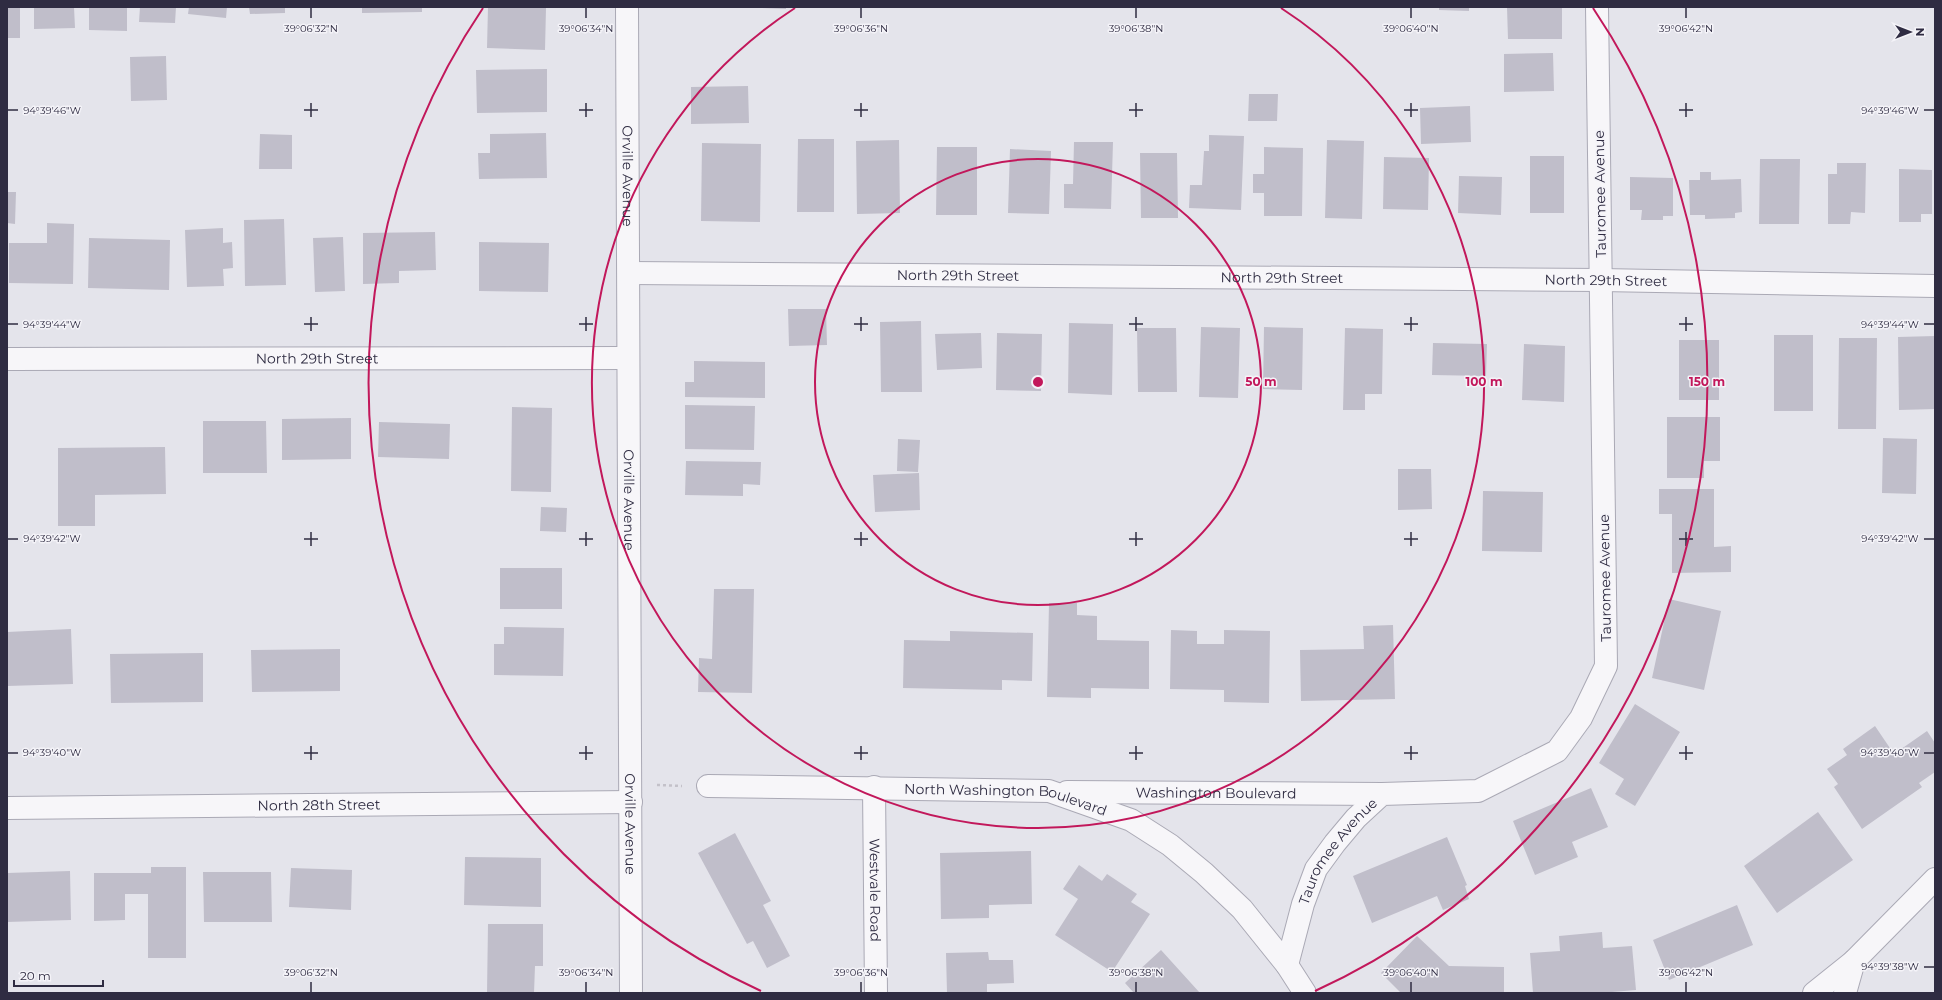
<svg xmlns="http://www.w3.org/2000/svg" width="1942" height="1000" viewBox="0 0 1942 1000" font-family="Montserrat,sans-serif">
<rect width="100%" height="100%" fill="#e4e4eb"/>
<!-- building -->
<path fill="#c0beca" d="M7,7H20V38H7Z
M34,7H74L75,28L34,29Z
M89,7H127V31L89,30Z
M140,7H176L175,23L139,22Z
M189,7H227L226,18L188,14Z
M249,7H285V13L250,14Z
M362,7H422V12L362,13Z
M488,7L546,8L545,50L487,48Z
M761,7H786V9L761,8Z
M1439,7H1469V11L1439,10Z
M1507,7H1562V39H1508Z
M1553,53L1554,91L1504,92V54Z
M166,56L167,100L131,101L130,57Z
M547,69V112L477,113L476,70Z
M748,86L749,123L691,124V87Z
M1249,94H1278L1277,121H1248Z
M1470,106L1471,142L1421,144L1420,108Z
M546,133L547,178L479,179L478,153H490V134Z
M260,134L292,135V169H259Z
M1209,135L1244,136L1241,210L1189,208L1190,185H1202L1204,151H1209Z
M798,139H834V212H797Z
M899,140L900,213L857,214L856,141Z
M1327,140L1364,141L1362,219L1325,218Z
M1074,142H1113L1111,209L1064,208V184H1073Z
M702,143L761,144L760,222L701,221Z
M937,147H977V215H936Z
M1264,147L1303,148L1302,216H1264V193H1253V174H1264Z
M1010,149L1051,151L1049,214L1008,213Z
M1140,153H1177L1178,218H1141Z
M1530,156H1564V213H1530Z
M1384,157L1429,158L1428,210L1383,209Z
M1760,159H1800L1799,224H1759Z
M1837,163H1866L1865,213L1851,212L1850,224H1828V174H1837Z
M1899,169L1932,170V214H1921V222H1899Z
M1700,172H1711V180L1741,179L1742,212L1735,213V218L1705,219V215H1690L1689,180H1700Z
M1459,176L1502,177L1501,215L1458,213Z
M1630,177L1673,178V216H1663V220H1641L1642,210H1630Z
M7,192H16L15,224L7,223Z
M284,219L286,285L245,286L244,220Z
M47,223L74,224L73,284L9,283V243H47Z
M223,228V243L232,242L233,268L223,269L224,286L187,287L185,230Z
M435,232L436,270L399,271V283L363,284V233Z
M343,237L345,291L315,292L313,238Z
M89,238L170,240L169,290L88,288Z
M479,242L549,243L548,292L479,291Z
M788,309H826L827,345L789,346Z
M921,321L922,392H881L880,322Z
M1069,323L1113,324L1112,395L1068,393Z
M1201,327L1240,328L1238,398L1199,397Z
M1264,327L1303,328L1302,390L1263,389Z
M1137,328H1176L1177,392H1138Z
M1345,328L1383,329L1382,394H1365V410H1343Z
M981,333L982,368L937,370L935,334Z
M997,333L1042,334L1041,391L996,390Z
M1774,335H1813V411H1774Z
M1935,336V409L1899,410L1898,337Z
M1839,338H1877L1876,429H1838Z
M1679,340H1719V400H1679Z
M1433,343L1487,344L1486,376L1432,375Z
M1524,344L1565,346L1564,402L1522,400Z
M694,361L765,362V398L685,397V382H694Z
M685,405L755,406L754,450L685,449Z
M512,407L552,408L551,492L511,491Z
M1667,417H1720V461H1704V478H1667Z
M351,418V459L282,460V419Z
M203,421H266L267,473H203Z
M379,422L450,424L449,459L378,457Z
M1883,438L1917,439L1916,494L1882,493Z
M898,439L920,440L918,472L897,471Z
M165,447L166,494L95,495V526H58V448Z
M686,461L761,462L760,485L743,484V496L685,495Z
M1398,469H1431L1432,509L1398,510Z
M919,473L920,510L875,512L873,475Z
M1659,489H1714V547L1731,546V572L1672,573V514H1659Z
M1483,491L1543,492L1542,552L1482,551Z
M541,507L567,508L566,532L540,531Z
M500,568H562V609H500Z
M714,589H754L752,693L698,692L699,658L712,659Z
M1669,599L1721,611L1704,690L1652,678Z
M1049,603H1077V615L1097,616V640L1149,641V689L1091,688V698L1047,697Z
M1393,625L1395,699L1301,701L1300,650L1364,649L1363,626Z
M504,627L564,628L563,676L494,675V644H504Z
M71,629L73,684L7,686V632Z
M1171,630L1197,631V644H1224V630L1270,631L1269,703L1224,702V690L1170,689Z
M950,631L1033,633L1032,681L1002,680V690L903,688L904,640L950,641Z
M340,649V691L252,692L251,650Z
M203,653V702L111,703L110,654Z
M1635,704L1680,732L1635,806L1615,794L1624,779L1599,763Z
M1875,726L1894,754L1927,731L1935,743V772L1919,783L1922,787L1862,829L1834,787L1838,784L1827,769L1847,755L1843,749Z
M1591,788L1608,827L1572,842L1578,857L1535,875L1513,821Z
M1818,812L1853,860L1777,913L1744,866Z
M735,833L771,901L763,905L790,956L767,968L753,941L747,944L698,853Z
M1447,837L1467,885L1465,886L1469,899L1443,910L1437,896L1372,923L1353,876Z
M1031,851L1032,904L989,905V918L941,919L940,853Z
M465,857L541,858V907L464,905Z
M1079,865L1102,881L1107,874L1137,894L1131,902L1150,914L1112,972L1055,935L1078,899L1063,889Z
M151,867H186V958H148V894H125V920L94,921V873H151Z
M291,868L352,870L351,910L289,907Z
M70,871L71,920L7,922V873Z
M203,872H271L272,922H204Z
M1737,905L1753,945L1669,980L1653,940Z
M488,924H543V966H535L534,993H487Z
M1602,932L1603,948L1632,946L1636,990L1600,993H1533L1530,953L1560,951L1559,936Z
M1417,936L1449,966L1504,967V993H1401L1381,973Z
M1161,950L1200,993H1134L1125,983Z
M988,952L989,960H1013L1014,983L987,984V993H947L946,953Z"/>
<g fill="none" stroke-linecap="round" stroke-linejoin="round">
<!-- minor casing -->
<g stroke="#aaa9b5" stroke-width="24">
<g id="minor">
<path id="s1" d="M627,7L631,993"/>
<path id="s2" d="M629,273L1601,280L1935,286"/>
<path id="s3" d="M7,359L627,358"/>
<path id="s4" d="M708,786L1049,791L1131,820L1170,845L1204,873L1242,909L1287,965L1305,993"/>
<path id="s5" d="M874,787L876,993"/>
<path id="s6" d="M1067,792L1382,794"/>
<path id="s7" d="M7,808L631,802"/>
<path id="s8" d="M1287,965L1303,904L1316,869L1335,843L1356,818L1382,794L1478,791L1557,751L1581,718L1606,666L1597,7"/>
<path d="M1814,993L1854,961L1935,879"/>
<path d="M1845,993L1854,961"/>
</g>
</g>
<!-- path -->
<path stroke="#c3c1c9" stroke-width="2.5" stroke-dasharray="3 3" stroke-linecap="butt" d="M657,785L682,786"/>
<!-- minor -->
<use href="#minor" stroke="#f7f6f9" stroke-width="22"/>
</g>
<!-- ticks -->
<path fill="none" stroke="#2f2c42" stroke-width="1.5" d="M311,8V18M586,8V18M861,8V18M1136,8V18M1411,8V18M1686,8V18M311,103V117M586,103V117M861,103V117M1136,103V117M1411,103V117M1686,103V117M8,110H18M304,110H318M579,110H593M854,110H868M1129,110H1143M1404,110H1418M1679,110H1693M1924,110H1934M311,317V331M586,317V331M861,317V331M1136,317V331M1411,317V331M1686,317V331M8,324H18M304,324H318M579,324H593M854,324H868M1129,324H1143M1404,324H1418M1679,324H1693M1924,324H1934M311,532V546M586,532V546M861,532V546M1136,532V546M1411,532V546M1686,532V546M8,539H18M304,539H318M579,539H593M854,539H868M1129,539H1143M1404,539H1418M1679,539H1693M1924,539H1934M311,746V760M586,746V760M861,746V760M1136,746V760M1411,746V760M1686,746V760M8,753H18M304,753H318M579,753H593M854,753H868M1129,753H1143M1404,753H1418M1679,753H1693M1924,753H1934M1924,967H1934M311,982V992M586,982V992M861,982V992M1136,982V992M1411,982V992M1686,982V992"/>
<!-- distance rings -->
<g fill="none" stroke="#c2185b" stroke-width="2">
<circle cx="1038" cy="382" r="223"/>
<path d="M1281 8A446 446 0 1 1 795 8"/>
<path d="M761 991A669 669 0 0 1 483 8M1593 8A669 669 0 0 1 1315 991"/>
</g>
<g text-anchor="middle" stroke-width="3" stroke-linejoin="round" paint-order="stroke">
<!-- street labels -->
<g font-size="14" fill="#2f2c42" stroke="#f4f3f8">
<text dy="5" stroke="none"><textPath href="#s1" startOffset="169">Orville Avenue</textPath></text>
<text transform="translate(1600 194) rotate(-91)" y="5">Tauromee Avenue</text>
<text dy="5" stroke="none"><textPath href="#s2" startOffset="329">North 29th Street</textPath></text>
<text dy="5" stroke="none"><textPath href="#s2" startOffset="653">North 29th Street</textPath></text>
<text dy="5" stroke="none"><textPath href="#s2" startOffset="977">North 29th Street</textPath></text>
<text dy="5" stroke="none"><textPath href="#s3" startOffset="310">North 29th Street</textPath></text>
<text dy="5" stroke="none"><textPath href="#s1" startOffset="493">Orville Avenue</textPath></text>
<text transform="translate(1605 578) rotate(-91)" y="5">Tauromee Avenue</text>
<text dy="5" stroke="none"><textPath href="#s6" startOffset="149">Washington Boulevard</textPath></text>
<text dy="5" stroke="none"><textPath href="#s4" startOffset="299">North Washington Boulevard</textPath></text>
<text dy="5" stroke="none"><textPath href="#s7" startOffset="312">North 28th Street</textPath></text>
<text dy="5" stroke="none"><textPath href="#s1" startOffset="817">Orville Avenue</textPath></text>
<text dy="5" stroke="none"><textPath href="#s8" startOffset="127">Tauromee Avenue</textPath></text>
<text dy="5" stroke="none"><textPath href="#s5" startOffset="103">Westvale Road</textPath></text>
</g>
</g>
<g font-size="10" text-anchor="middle" fill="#2f2c42" stroke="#f4f3f8" stroke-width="3" stroke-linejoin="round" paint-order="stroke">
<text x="311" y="32">39°06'32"N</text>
<text x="586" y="32">39°06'34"N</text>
<text x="861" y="32">39°06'36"N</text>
<text x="1136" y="32">39°06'38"N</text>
<text x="1411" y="32">39°06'40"N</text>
<text x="1686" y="32">39°06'42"N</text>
<text x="1890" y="114">94°39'46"W</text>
<text x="52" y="114">94°39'46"W</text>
<text x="1890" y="328">94°39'44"W</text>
<text x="52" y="328">94°39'44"W</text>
<text x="1890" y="542">94°39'42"W</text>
<text x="52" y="542">94°39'42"W</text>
<text x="1890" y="756">94°39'40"W</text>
<text x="52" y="756">94°39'40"W</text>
<text x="1890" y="970">94°39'38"W</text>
<text x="311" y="976">39°06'32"N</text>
<text x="586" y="976">39°06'34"N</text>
<text x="861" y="976">39°06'36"N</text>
<text x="1136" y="976">39°06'38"N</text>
<text x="1411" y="976">39°06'40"N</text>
<text x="1686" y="976">39°06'42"N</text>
</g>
<circle cx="1038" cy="382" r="6" fill="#c2185b" stroke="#f4f3f8" stroke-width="2"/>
<g font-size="12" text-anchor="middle" font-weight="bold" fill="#c2185b" stroke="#f4f3f8" stroke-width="3" stroke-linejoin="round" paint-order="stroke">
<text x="1261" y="386">50 m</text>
<text x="1484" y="386">100 m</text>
<text x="1707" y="386">150 m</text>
</g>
<!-- border -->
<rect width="1942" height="1000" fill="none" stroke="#2f2c42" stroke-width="16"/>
<!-- north arrow -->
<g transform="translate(1910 32) rotate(90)" stroke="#f4f3f8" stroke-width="3" paint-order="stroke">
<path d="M0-3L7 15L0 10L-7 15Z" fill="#2f2c42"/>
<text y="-6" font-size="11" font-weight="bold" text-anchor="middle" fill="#2f2c42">N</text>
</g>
<!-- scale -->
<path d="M14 980v6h89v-6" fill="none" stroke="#2f2c42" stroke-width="2"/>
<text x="20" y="980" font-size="12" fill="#2f2c42" stroke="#f4f3f8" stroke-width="3" paint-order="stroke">20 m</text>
</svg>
